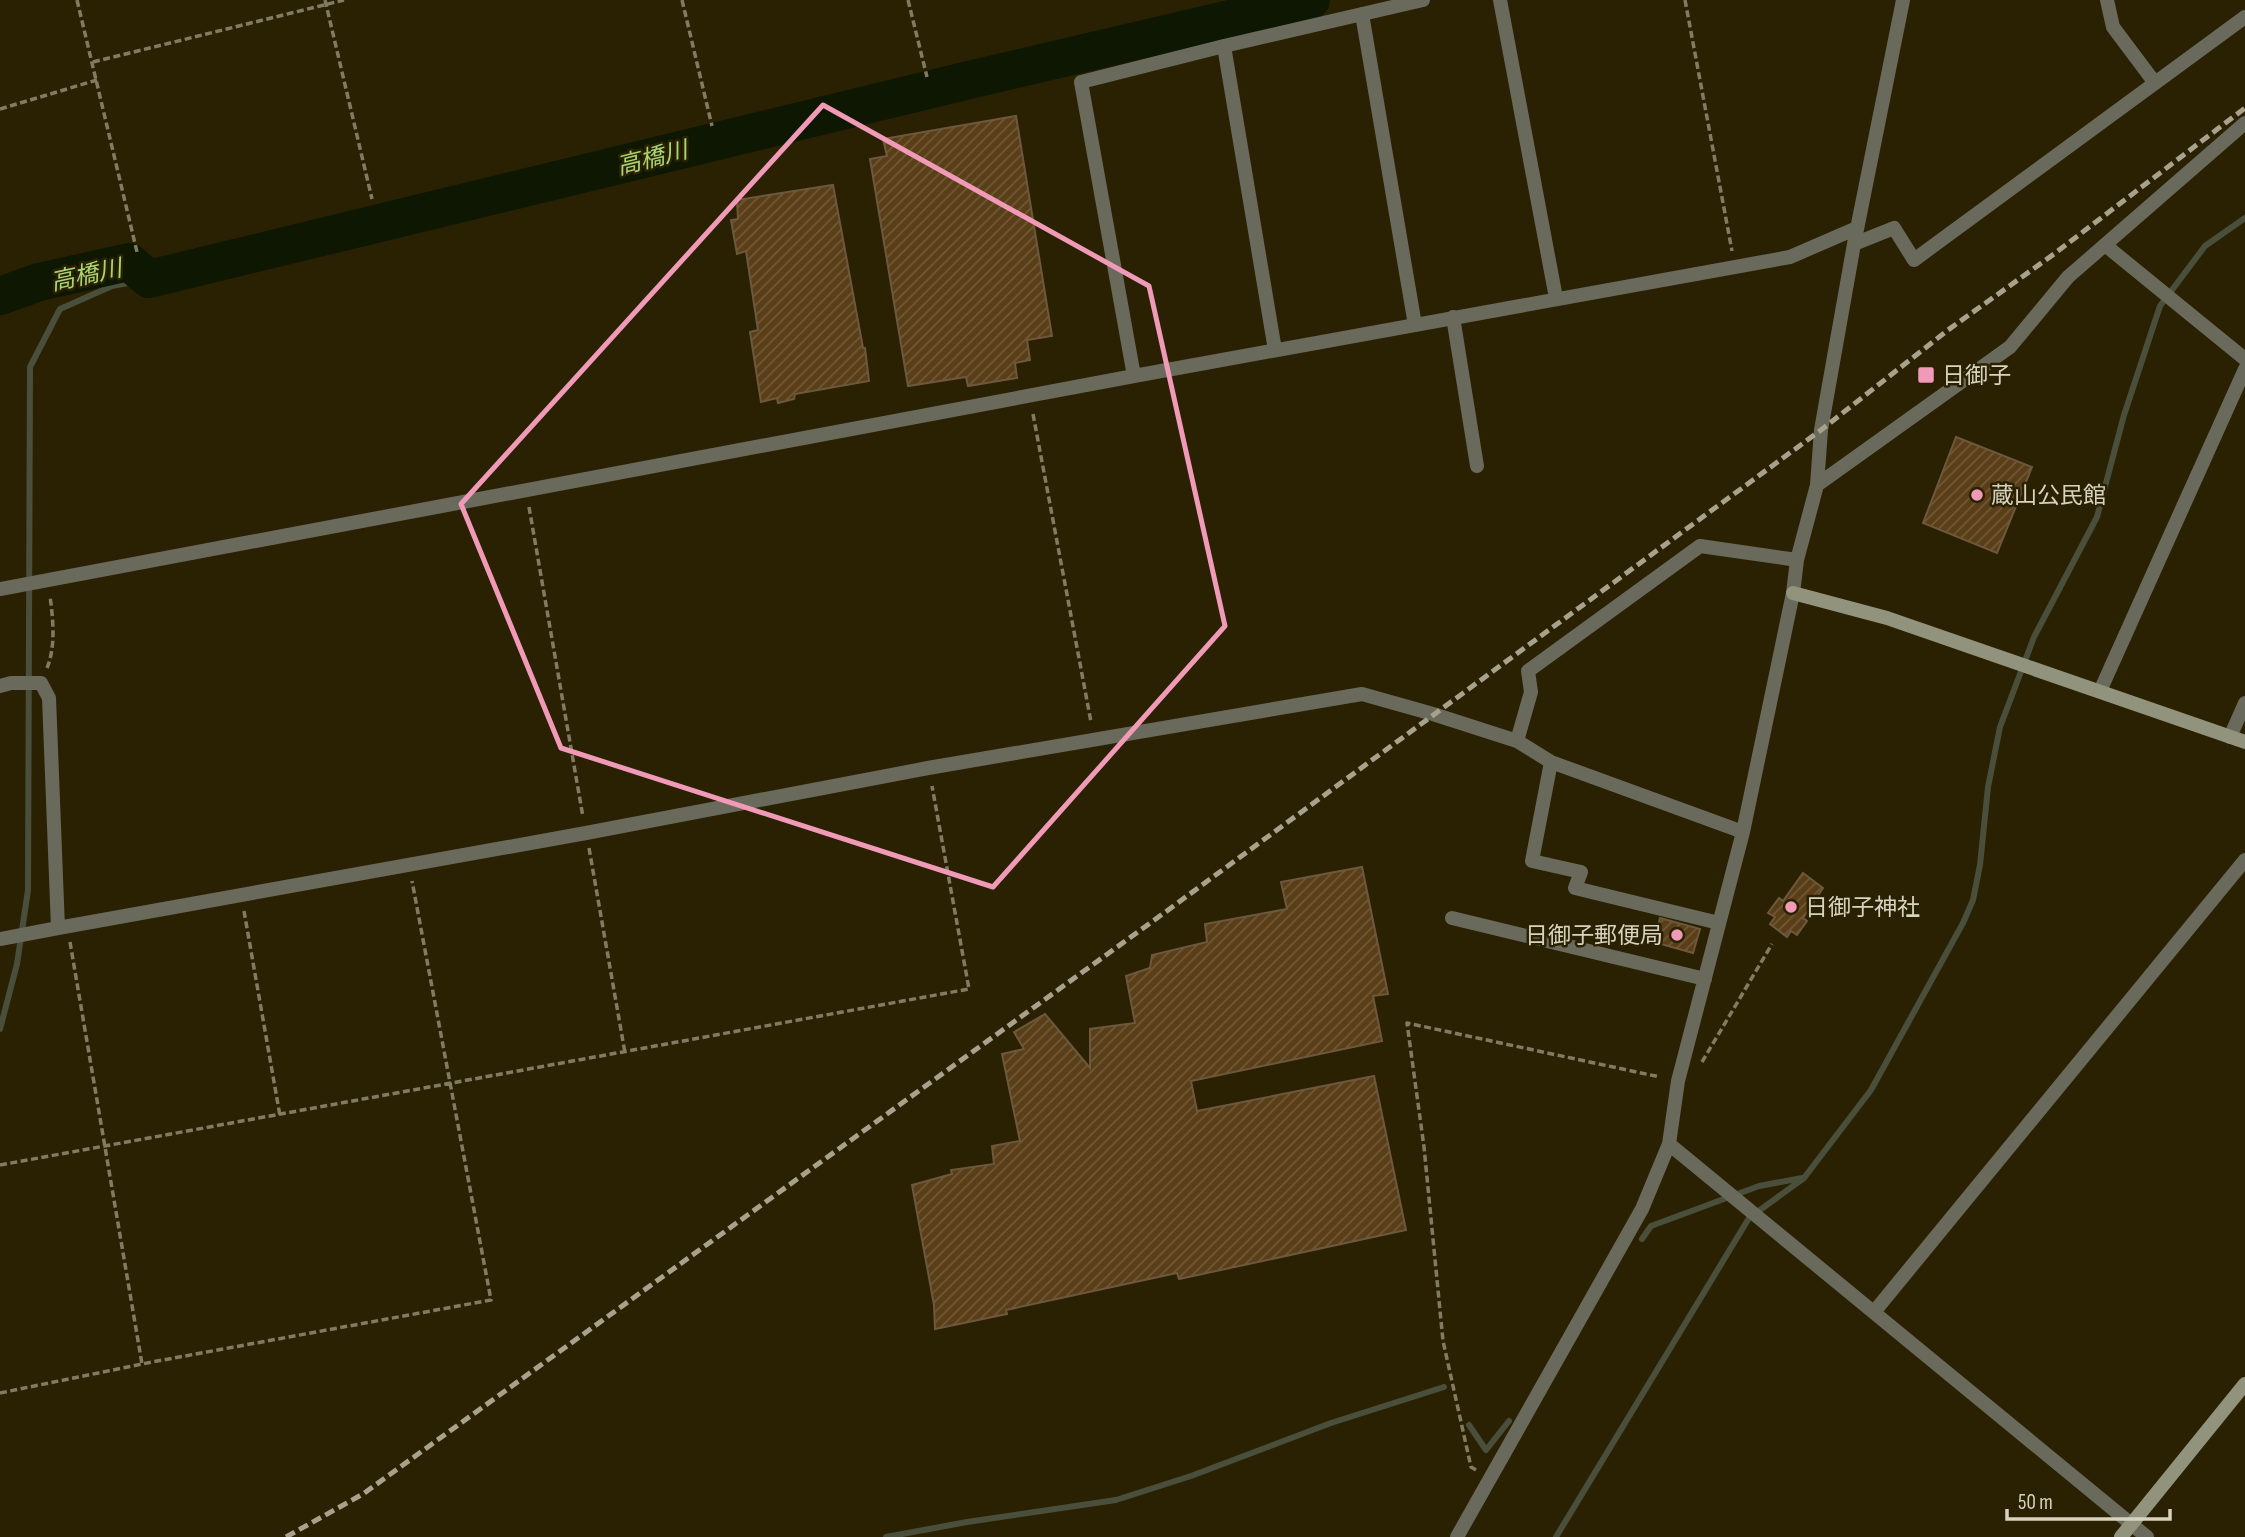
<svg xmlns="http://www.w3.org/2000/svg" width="2245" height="1537" viewBox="0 0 2245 1537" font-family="'Sofia Sans Condensed','Noto Sans JP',sans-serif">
<defs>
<pattern id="building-hatch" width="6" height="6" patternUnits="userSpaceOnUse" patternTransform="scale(1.75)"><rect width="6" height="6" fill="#593e17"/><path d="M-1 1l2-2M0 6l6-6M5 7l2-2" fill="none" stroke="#705937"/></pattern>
</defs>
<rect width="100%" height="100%" fill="#2a2103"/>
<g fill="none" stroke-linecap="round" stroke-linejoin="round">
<!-- stream -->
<path stroke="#4a4f3b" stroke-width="6" d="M0,1029L17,964L28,890L30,367L60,309L112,286L149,279
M1642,1239L1651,1226L1759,1186L1802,1178
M1469,1425L1486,1450L1509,1421
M886,1537L967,1522L1116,1500L1191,1476L1331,1423L1444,1387
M1556,1537L1749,1218L1804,1178L1871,1090L1963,923L1973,900L1980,865L1988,787L2000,727L2034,637L2097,517L2124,415L2160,306L2205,246L2245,218"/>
<!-- river -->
<path stroke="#0d1702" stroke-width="38" d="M0,296L39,282L129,262L149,279L965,81L1311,0"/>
</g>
<!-- building -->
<path fill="url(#building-hatch)" stroke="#6d583e" stroke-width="2" d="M1016,116L1052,336L1027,340L1030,360L1015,363L1017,378L968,386L966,377L908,386L870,159L887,156L883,139Z
M833,185L863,348H865L869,381L795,394L794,399L778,403L777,398L761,402L750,332L758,330L746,251L737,254L731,220L738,219L737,200Z
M1956,437L2032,467L1997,553L1923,523Z
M1362,867L1388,994L1373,996L1382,1041L1191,1081L1197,1111L1374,1076L1406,1230L1179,1279L1177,1273L1006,1310L1007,1314L935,1329L934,1305L912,1185L952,1174L951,1170L994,1164L992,1146L1020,1141L1002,1054L1024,1049L1014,1032L1045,1014L1090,1068V1029L1135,1023L1126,976L1150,968L1152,955L1207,942L1205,924L1287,909L1281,882Z
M1803,873L1823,888L1803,918L1807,921L1797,935L1791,931L1787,937L1770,924L1775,917L1768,913L1779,898L1783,901Z
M1660,918L1700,929L1693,953L1654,942Z"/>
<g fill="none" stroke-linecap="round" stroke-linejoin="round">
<!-- path -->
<path stroke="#827b63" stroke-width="3.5" stroke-dasharray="7 3.5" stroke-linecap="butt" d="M77,0L137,252
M325,0L372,199
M682,0L712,126
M908,0L927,77
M1685,0L1732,251
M93,62L344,0
M0,109L97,80
M1033,414L1091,722
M529,507L583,817
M47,668C56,646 53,619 50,596
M589,848L625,1053
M244,911L280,1116
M70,942L142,1364
M1702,1062L1772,944
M0,1165L969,989L932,786
M0,1393L152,1362L491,1300L412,881
M1476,1470L1471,1467L1443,1341L1424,1147L1407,1023L1660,1077"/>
<!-- street -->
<path stroke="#696a5c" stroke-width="14" d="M1500,0L1556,298
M2107,0L2113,27L2155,83
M1362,14L1415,325
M1224,46L1275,350
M1854,244L1894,228L1914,260L2245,17
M2105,245L2245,359
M1453,317L1477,466
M1134,376L1790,257L1857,228
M1817,485L2010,347L2068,277L2245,123
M0,589L1134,376L1081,82L1224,46L1423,0
M0,686L11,683H41L49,698L58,928L0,939
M2100,691L2245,369
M2230,737L2245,703
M1551,762L1517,741L1531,692L1528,671L1700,546L1797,560
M1452,918L1705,979
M1719,923L1575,888L1581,872L1532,861L1551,762L1743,832
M58,928L586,833L928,768L1362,694L1433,714L1517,741
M1669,1144L2147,1537
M1874,1312L2245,860
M1457,1537L1642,1209L1669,1144L1678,1081L1743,832L1793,593L1797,560L1817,485L1821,430L1854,244L1903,0"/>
<!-- secondary -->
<path stroke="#91937c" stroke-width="14" d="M1793,593L1887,618L2245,742
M2121,1537L2245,1384"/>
<!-- rail -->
<path stroke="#a8a18c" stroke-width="5" stroke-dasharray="10 5" stroke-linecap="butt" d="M286,1537L363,1494L1164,913L1821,430L1948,330L2054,254L2245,108"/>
</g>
<!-- marked area -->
<path fill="none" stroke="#f09ab7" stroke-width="5" stroke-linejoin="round" d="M823,105L1149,286L1225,626L993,887L561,748L461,504Z"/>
<!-- markers -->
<g fill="#f09ab7" stroke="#2a2103" stroke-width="2.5">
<rect x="1917" y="366" width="18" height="18" rx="3.5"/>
<circle cx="1977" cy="495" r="7"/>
<circle cx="1791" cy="907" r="7"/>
<circle cx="1677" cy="935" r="7"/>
</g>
<g text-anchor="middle" stroke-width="5" stroke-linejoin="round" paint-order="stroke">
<!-- poi labels -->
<g font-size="23" fill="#d8d2c1" stroke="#2a2103" text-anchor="start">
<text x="1942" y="383">日御子</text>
<text x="1991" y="503">蔵山公民館</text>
<text x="1805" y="915">日御子神社</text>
<text x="1663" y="943" text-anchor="end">日御子郵便局</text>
</g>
<!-- water labels -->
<g font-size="24" font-style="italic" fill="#a9d772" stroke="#2a2103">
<text transform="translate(652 158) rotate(-14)" y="8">高橋川</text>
<text transform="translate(86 275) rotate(-12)" y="8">高橋川</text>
</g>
</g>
<!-- scale -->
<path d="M2007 1509v10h163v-10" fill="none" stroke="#d8d2c1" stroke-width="3.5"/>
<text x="2018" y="1509" font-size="21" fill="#d8d2c1" stroke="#2a2103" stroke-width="5" paint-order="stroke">50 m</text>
</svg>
